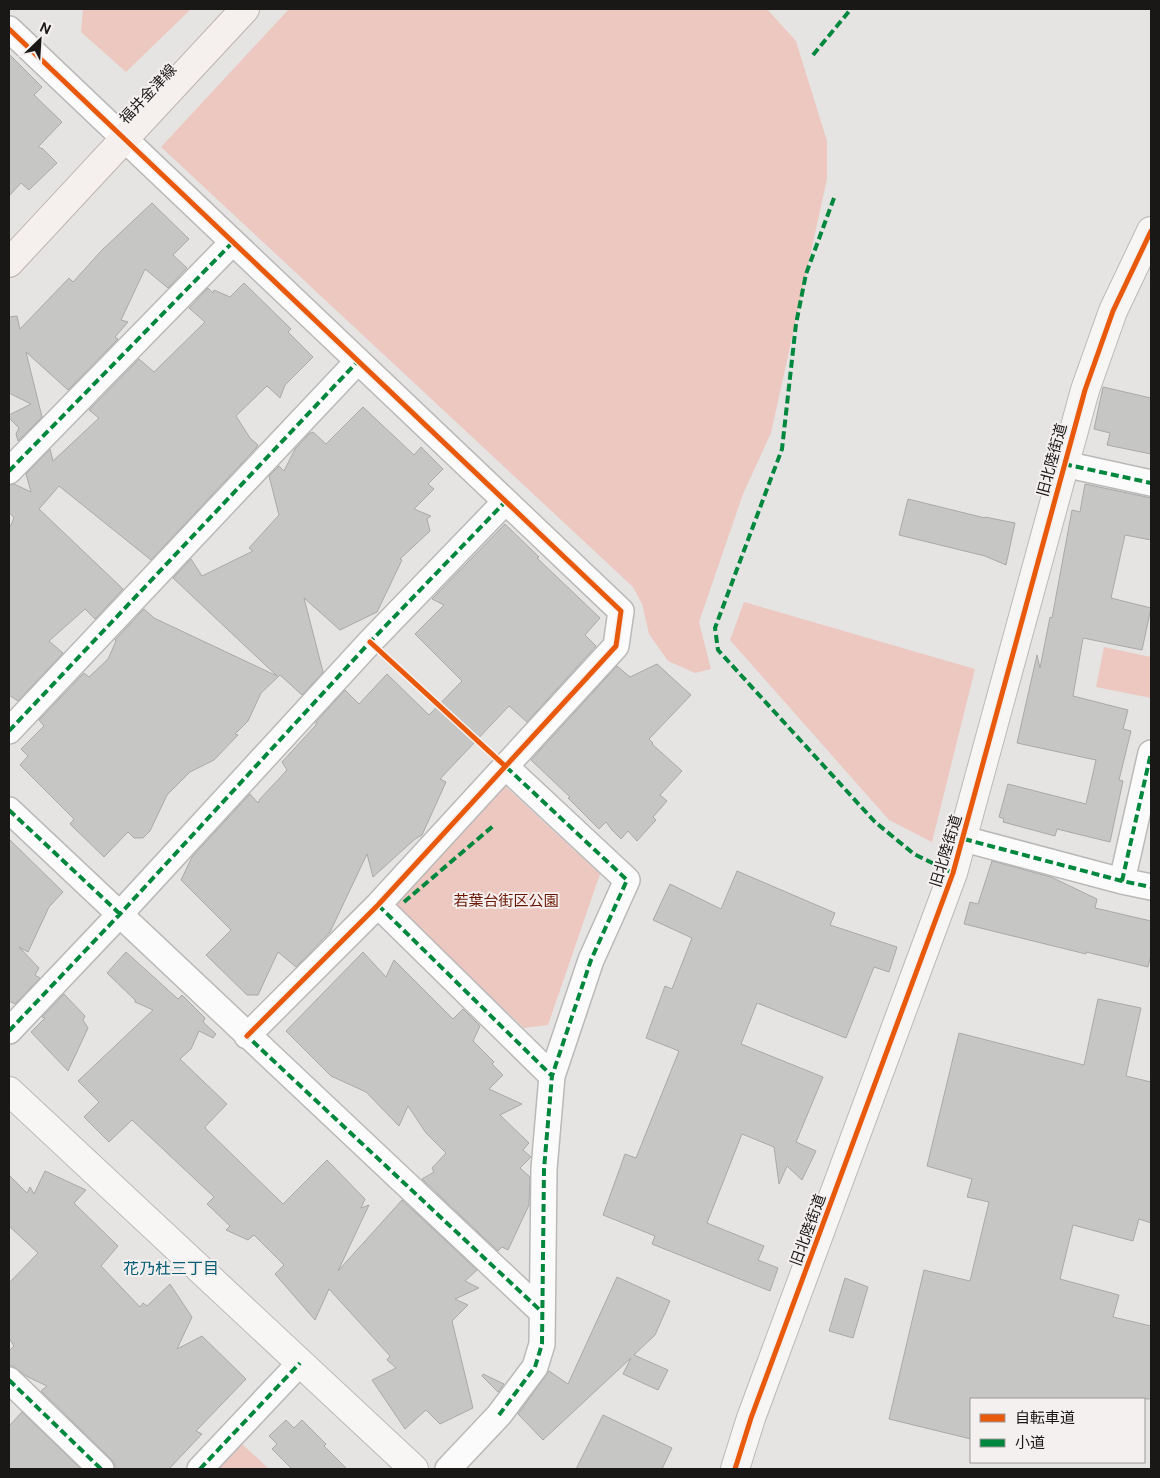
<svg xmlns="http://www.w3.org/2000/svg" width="1160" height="1478" viewBox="0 0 1160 1478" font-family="'DM Sans','Noto Sans JP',sans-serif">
<rect width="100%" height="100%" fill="#e6e4e3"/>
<!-- green -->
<path fill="#ecc8c0" d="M83,9H191L126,72L81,32Z
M289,9H767L796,41L827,141V179L771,433L743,494L699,622L711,669L695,673L668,661L649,634L642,604L633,587L161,147Z
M744,602L975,669L932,842L889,820L730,640Z
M1104,647L1151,657V698L1096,687Z
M504,785L600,874L548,1025L524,1028L393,905Z
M242,1444L269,1469H218Z"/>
<!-- building -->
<path fill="#c6c6c5" stroke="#aaa9a9" d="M9,54L42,87L34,95L62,122L38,147L43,149L57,163L29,190L21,183L9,196Z
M152,203L189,239L173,255L187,268L168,288L145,269L121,320L128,322L115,337L118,339L68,390L26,352L42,417L18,441L16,434L19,428L9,418V415L31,404L9,393V317L17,316L20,329L69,278L73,282L102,250Z
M244,283L291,329L288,332L313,357L285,385L280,398L267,386L236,416L250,438L258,445L256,448L151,560L59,486L39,509L123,589L95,619L85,609L49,641L63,653L18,701L9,695V529L14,518L9,512V485L14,484L31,492L26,474L50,449L53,461L99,418L89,410L139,359L154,372L205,322L189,308L208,288L213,293L214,290L230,297Z
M1103,387L1151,398V454L1107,445L1110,433L1094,429Z
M363,407L414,455L421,447L443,469L428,484L434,489L414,509L431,516L427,519L430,531L400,559L402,560L377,612L340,630L304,598L323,672L302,695L280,675L261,693L248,721L235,734L238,735L214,760L190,772L167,795L150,831L143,838H134L128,832L104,857L70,824L74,819L20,765L28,756L21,749L44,726L39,720L84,673L89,677L108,659L116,641L115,640L144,609L154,618L277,676L173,578L191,559L202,576L253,551L249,548L279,515L269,476L279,466L284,471L295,449L309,434L313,432L326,444Z
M1085,484L1151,498V540L1125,535L1111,598L1151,608L1142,650L1083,638L1073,696L1128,710L1123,729L1131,731L1119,780L1123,781L1110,842L1057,829L1055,836L1003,822L1004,819L999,817L1008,784L1086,804L1096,760L1017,743L1037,655L1040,668L1050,617L1052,618L1072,510L1080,512Z
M908,499L985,518V517L1015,523L1006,565L985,556L899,535Z
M505,524L539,557L537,558L600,618L585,635L596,646L527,722L509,706L440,779L446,782L422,835L415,839L373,877L367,854L330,932L296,967L278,952L258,995H247L206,955L231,930L181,880L192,857L250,794L258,803L260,799L287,770L282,762L316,725V722L345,690L359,704L387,674L429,715L462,681L415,634L444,605L432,599Z
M657,664L691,695L649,739L653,743L652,744L682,771L660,795L667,801L653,817L656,820L637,841L628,831L621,839L612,830L606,822L599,829L568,798L570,797L531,760L617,666L630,677Z
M9,839L63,892L49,907L28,952L19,947L39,968L35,975L40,978L15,1004L9,1001Z
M992,861L1051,877L1097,899L1095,908L1151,921V954L1148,967L1086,952V954L964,924L970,902L978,904Z
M737,871L835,913L830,925L897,947L889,972L874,967L846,1038L757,1003L741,1044L823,1077L796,1142L816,1151L802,1180L787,1166L779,1184L774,1147L742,1134L707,1223L764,1246L758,1260L778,1268L770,1291L652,1244L655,1236L603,1215L625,1154L636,1158L679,1051L646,1038L665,986L672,989L692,938L653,920L670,884L721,909Z
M126,952L178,999L182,995L205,1018L203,1022L216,1034L213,1038L199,1031L191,1049L180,1059L227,1104L205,1127L206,1129L283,1204L327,1160L365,1199L361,1208L369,1205L338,1271L402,1200L477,1270L465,1281L479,1288L455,1299L468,1305L452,1321L473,1408L440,1424L426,1410L405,1429L372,1380L396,1368L387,1360L390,1356L329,1289L315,1320L275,1274L284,1265L254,1235L248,1240L226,1230L230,1226L207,1204L214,1197L132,1120L109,1142L84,1117L99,1102L78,1081L153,1010L135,1002V1000L107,973Z
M363,952L386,977L394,960L453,1019L463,1009L480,1026L473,1041L494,1062L492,1064L503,1075L489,1089L522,1104L500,1115L529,1143L523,1150L531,1157L520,1168L530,1177L529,1205L508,1250L502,1247L498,1251L422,1179L434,1172L432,1168L446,1153L426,1133L408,1106L399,1126L366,1092L331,1076L286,1031Z
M64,994L85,1016L83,1020L88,1028L68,1071L31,1032L45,1018L42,1017Z
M1098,999L1141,1008L1126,1076L1151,1082V1223L1139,1219L1133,1241L1073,1225L1060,1279L1119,1295L1113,1317L1151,1326V1399H971V1439L889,1419L924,1270L970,1281L989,1202L967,1197L972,1179L927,1166L959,1033L1084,1065Z
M45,1171L86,1190L74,1203L118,1246L101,1266L140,1307L143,1303L147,1306L170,1284L192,1317L177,1349L202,1336L246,1379L196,1431L202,1434L169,1469H115V1465L111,1459L41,1391L47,1386L26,1376L13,1366H9V1351L14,1346L9,1338V1283L38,1253L9,1226V1175L27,1193L30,1187L34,1194Z
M617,1277L670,1301L655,1335L634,1355L668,1370L658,1390L623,1374L631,1358L543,1440L518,1414L549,1371L568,1384Z
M845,1278L868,1287L853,1338L829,1331Z
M483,1374L504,1384L498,1392L482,1376Z
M22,1412L81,1469H9V1426Z
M603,1415L672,1448L662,1469H576Z
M286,1420L294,1428L302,1420L326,1444L324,1446L347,1469H292L272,1449L277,1444L269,1436Z"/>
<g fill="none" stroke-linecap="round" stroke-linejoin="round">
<!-- street casing -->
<g stroke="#bab9b8" stroke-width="28">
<path id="street" d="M9,29L621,611L616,646L378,905L247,1036
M1064,464L1151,483
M9,471L233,242
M9,731L358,361
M9,810L542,1312
M964,839L1122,881L1151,887
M1122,881L1151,753
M378,905L552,1076
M9,1031L120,914L370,642L505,502
M9,1380L101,1469
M200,1469L300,1363
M448,1469L499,1415L535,1367L542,1344L544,1169L552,1076L591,960L627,880L505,766"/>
</g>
<!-- secondary casing -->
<g stroke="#bab9b8" stroke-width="30">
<path id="secondary" d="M9,1091L414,1469
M735,1469L751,1418L953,873L1085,390L1113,311L1151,231"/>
</g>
<!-- primary casing -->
<g stroke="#bcb2af" stroke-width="30">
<path id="primary" d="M9,263L245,9"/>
</g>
<!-- street -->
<use href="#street" stroke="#fbfbfb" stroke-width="25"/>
<!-- secondary -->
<use href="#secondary" stroke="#f8f5f5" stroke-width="28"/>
<!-- primary -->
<use href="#primary" stroke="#f5f0ee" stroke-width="28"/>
<!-- quiet -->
<path stroke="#00873e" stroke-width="4" stroke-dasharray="8 4" stroke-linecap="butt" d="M813,55L851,9
M834,198L806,274L796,324L782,449L715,628L718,650L875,822L914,854L953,873
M1064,464L1151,483
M9,471L233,242
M9,731L358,361
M9,810L120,914
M964,839L1122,881L1151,887
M1122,881L1151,753
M404,902L493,826
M378,905L552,1076
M9,1031L120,914L370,642L505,502
M250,1033L247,1036L542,1312
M9,1380L101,1469
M499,1415L535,1367L542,1344L544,1169L552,1076L591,960L627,880L503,764
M200,1469L300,1363"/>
<!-- cycleway casing -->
<g stroke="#f4f0ef" stroke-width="8">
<path id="cycleway" d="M9,29L621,611L616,646L378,905L247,1036
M370,642L505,766
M735,1469L751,1418L953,873L1085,390L1113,311L1151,231"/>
</g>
<!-- cycleway -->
<use href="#cycleway" stroke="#e8590c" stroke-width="5"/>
</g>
<g text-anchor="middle" stroke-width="4" stroke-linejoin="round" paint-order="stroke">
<!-- street labels -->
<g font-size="15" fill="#191817" stroke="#f4f0ef">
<text transform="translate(148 94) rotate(-47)" y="5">福井金津線</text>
<text transform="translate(1052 460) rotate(-75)" y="5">旧北陸街道</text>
<text transform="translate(946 851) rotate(-73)" y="5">旧北陸街道</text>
<text transform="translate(808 1230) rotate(-70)" y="5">旧北陸街道</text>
</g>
<!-- park labels -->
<g font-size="15" fill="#6b1503" stroke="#f4f0ef">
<text x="506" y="906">若葉台街区公園</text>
</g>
<!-- neighbourhood labels -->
<g font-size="16" fill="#055d73" stroke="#f4f0ef">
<text x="171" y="1274">花乃杜三丁目</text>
</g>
</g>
<!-- border -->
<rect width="1160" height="1478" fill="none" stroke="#191817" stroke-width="20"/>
<!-- legend -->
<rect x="970" y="1398" width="175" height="65" fill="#f4f0ef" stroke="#9c9a99"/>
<rect x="980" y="1414" width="25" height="8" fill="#e8590c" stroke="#9c9a99"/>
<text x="1015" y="1423" font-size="15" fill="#191817">自転車道</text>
<rect x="980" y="1439" width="25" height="8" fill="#00873e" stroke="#9c9a99"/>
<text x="1015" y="1448" font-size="15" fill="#191817">小道</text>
<!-- north arrow -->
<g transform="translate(40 40) rotate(25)" stroke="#f4f0ef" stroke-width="4" paint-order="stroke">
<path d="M0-4L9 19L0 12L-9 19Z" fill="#191817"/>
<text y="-8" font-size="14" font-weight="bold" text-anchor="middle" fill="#191817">N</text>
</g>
</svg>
